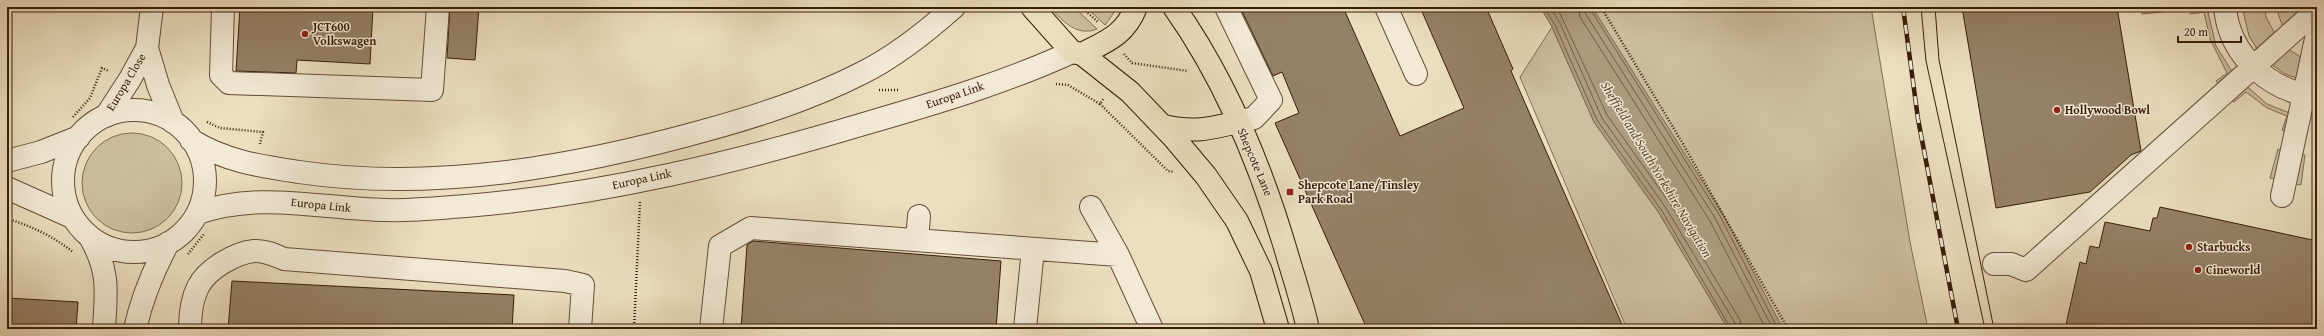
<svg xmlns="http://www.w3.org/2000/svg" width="2324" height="336" viewBox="0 0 2324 336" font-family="'Gentium Book Plus',serif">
<rect width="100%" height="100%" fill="#ecdfc0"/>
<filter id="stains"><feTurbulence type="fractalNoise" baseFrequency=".005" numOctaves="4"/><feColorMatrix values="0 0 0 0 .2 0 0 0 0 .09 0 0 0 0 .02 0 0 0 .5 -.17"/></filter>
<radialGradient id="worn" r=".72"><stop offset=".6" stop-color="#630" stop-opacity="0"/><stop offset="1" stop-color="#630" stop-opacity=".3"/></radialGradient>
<!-- green -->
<path fill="#cdbea1" stroke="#826d56" d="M1050,7H1074L1097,29C1077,37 1062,21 1050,7Z
M1086,7H1118L1105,25Z
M1591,7H1871L1910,242L1928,329H1779Z
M2141,7H2170L2171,11L2142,14Z
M2192,7L2207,8L2216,46L2235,76L2219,86L2216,81L2227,73L2210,39L2204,12L2190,14Z
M2242,7H2265L2266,17L2275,34L2259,52L2249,36Z
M2276,7H2312L2283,28Z
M1552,27L1594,122L1659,213L1728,329H1627L1520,77Z
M2283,46L2304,59L2300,79L2285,74L2267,61Z
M2243,83L2267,104L2292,114L2290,132L2282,130L2287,116L2267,108L2246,92L2234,102L2228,97Z
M82 183a50 50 0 1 1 100 0a50 50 0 1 1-100 0Z
M2278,149L2287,152L2281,181L2270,178Z
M2294,153L2305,155L2301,185L2287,182Z"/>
<!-- water -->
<path fill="#ae9d82" stroke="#7e6952" d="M1540,7H1592L1723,214L1783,329H1728L1659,213L1594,122L1552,27Z"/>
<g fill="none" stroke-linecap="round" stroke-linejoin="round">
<!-- shore -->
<path stroke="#725c46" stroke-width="1" d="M1544,7L1555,25L1597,120L1662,211L1731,329
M1550,7L1560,23L1602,118L1666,208L1735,323L1736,329
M1557,7L1607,115L1671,205L1740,320L1742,329
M1578,7L1580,17L1710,221L1766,329
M1584,7L1585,13L1715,218L1773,329
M1589,7L1720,216L1778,329"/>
</g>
<!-- building -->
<path fill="#958169" stroke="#371c0a" d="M240,7H373L370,64L297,60L296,73L236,71Z
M450,7H479L475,60L447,58Z
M1240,7H1343L1400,136L1464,108L1420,7H1486L1513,69L1511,71L1624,329H1367L1275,123L1299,113L1282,72L1273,76Z
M1962,7H2117L2141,151L2131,155L2090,192L1996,208Z
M2160,207L2317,241V329H2065L2080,262L2086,264L2090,246L2099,248L2105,222L2150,231L2153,218H2157Z
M753,241L1001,261L996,329H741L747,245Z
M232,281L514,295L512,329H228Z
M7,298L78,302L76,329H7Z"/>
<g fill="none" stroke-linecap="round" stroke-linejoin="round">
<!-- minor casing -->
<g stroke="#644d38" stroke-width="24">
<path id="minor" d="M223,7L221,75L229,83L432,90L438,7
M1226,7L1271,100L1254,118L1238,122
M1386,7L1416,74
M2225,7C2229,56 2270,91 2317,97
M147,48L158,85L173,122
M63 181a71 71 0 1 1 142 0a71 71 0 1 1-142 0Z
M106,116L130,79L147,48L152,7
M191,140C225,161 259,166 299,172C433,192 573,167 703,131C757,116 811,99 862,73C896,56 926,32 954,7
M7,161L41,152L79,137
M7,188L72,217
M2282,196L2317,34
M1091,207L1118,255L1152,329
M198,213C260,191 322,209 385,210C412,211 439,208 466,206C602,195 737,162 867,123C936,103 1007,82 1072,52
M91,239C110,273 106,292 104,329
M917,240L919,216
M1994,264H2011L2026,270L2317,10
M135,329C142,298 153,271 168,243
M190,329C190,315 192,299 198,287C207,269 235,253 254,251C264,250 275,255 284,259L565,281L583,285L580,329
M711,329L720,246L751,228L1118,255
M1025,329L1033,249"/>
</g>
<!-- highway casing -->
<g stroke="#371c0a" stroke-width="24">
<path id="highway" d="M1032,7L1072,52L1082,54L1130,92L1174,138L1206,176L1237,221L1261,271L1278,329
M1174,7C1227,82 1264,174 1289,261C1296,284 1303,306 1308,329
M1082,54C1107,41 1125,35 1136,7
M1164,126C1193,133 1209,129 1238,122"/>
</g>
<!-- path -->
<path stroke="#371c0a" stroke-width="2.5" stroke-dasharray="1 2" stroke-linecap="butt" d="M1081,7L1098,22
M1601,7L1683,144L1788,329
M1124,54L1132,63L1188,71
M1056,84L1068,85L1100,104L1104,98
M879,90H900
M1100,104L1168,171L1174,172
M73,117L90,98L102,68L109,71
M207,122L220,128L263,132L260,144
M7,219C30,225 54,237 73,252
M188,254L204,234
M634,329L640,202"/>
<!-- minor -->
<use href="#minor" stroke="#f3ead6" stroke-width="22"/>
<!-- highway -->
<use href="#highway" stroke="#ecdfc0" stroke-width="22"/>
<!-- tram -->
<path stroke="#371c0a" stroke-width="1" d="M1921,7L1926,61L1985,329
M1935,7L1939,60L1994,329"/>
<!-- rail casing -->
<g stroke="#371c0a" stroke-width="4.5">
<path id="rail" d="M1903,7L1918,119L1958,329"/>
</g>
<!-- rail -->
<use href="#rail" stroke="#f3ead6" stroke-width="3" stroke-dasharray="9" stroke-linecap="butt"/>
</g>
<!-- markers -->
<g fill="#8f2418" stroke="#f3ead6" stroke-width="1.5">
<circle cx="305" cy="34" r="4"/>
<circle cx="2057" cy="110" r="4"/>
<rect x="1286" y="188" width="8" height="8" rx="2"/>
<circle cx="2189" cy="247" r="4"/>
<circle cx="2198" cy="270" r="4"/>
</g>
<g text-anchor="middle" stroke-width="3" stroke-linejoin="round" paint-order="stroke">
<!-- poi labels -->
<g font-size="12" font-weight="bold" fill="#371c0a" stroke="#f3ead6" text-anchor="start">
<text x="313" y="31">JCT600<tspan x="313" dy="14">Volkswagen</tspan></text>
<text x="2065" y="114">Hollywood Bowl</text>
<text x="1298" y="189">Shepcote Lane/Tinsley<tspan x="1298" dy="14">Park Road</tspan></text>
<text x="2197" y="251">Starbucks</text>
<text x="2206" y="274">Cineworld</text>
</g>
<!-- street labels -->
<g font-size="12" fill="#371c0a" stroke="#f3ead6">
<text transform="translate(126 82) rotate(-59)" y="4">Europa Close</text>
<text transform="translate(955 95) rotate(-19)" y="4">Europa Link</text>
<text transform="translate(1255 162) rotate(67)" y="4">Shepcote Lane</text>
<text transform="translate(642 179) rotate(-12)" y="4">Europa Link</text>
<text transform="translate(321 205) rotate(6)" y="4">Europa Link</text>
</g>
<!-- water labels -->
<g font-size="13" font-style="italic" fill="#614934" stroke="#f3ead6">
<text transform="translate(1657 169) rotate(59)" y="5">Sheffield and South Yorkshire Navigation</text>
</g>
</g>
<!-- margin -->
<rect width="2324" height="336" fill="none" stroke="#ecdfc0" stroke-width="24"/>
<rect x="8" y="8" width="2308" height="320" fill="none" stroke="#371c0a" stroke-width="2"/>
<rect x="12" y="12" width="2300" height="312" fill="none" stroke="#371c0a"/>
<!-- scale -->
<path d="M2178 36v6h63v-6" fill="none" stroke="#371c0a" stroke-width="2"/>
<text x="2184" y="36" font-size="12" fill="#371c0a" stroke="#f3ead6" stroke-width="3" paint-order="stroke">20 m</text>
<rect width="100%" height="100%" filter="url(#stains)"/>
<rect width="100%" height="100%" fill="url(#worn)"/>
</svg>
